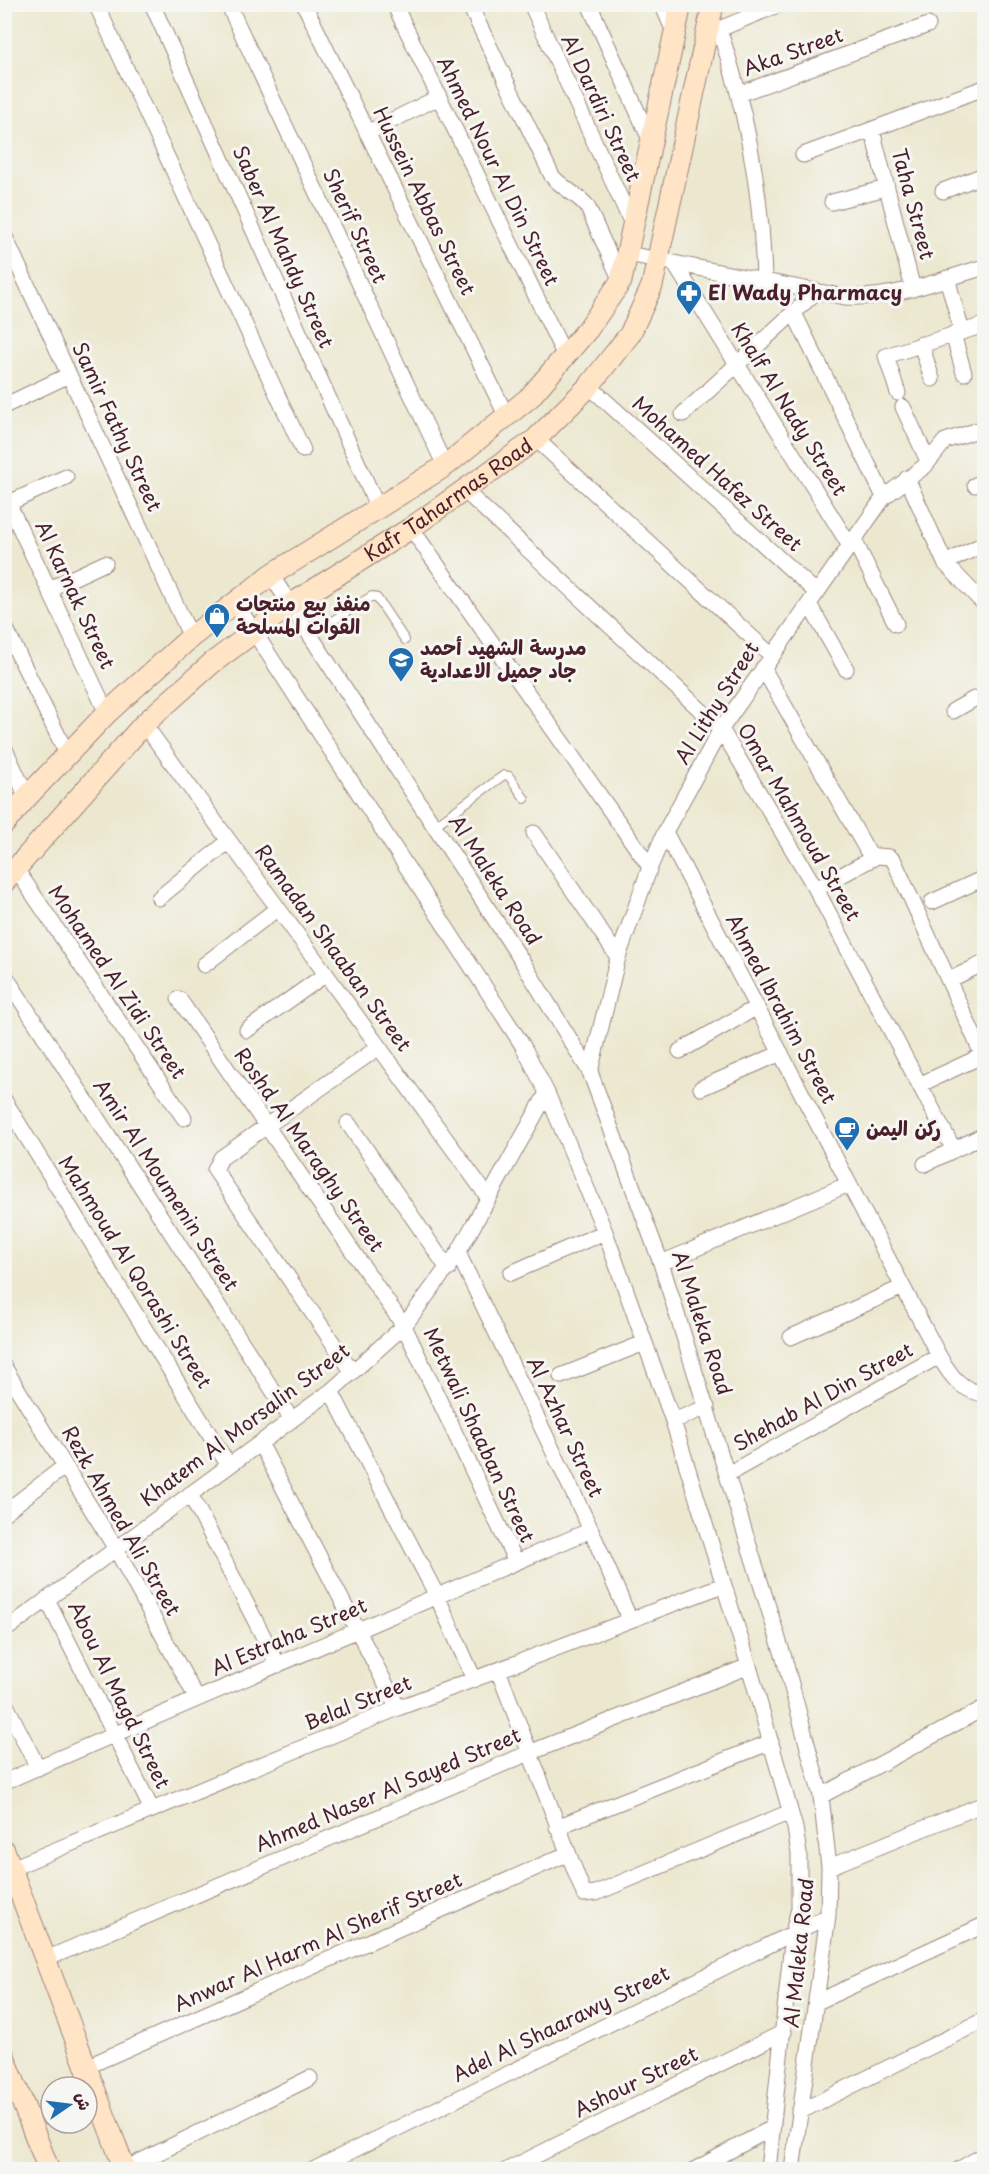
<svg xmlns="http://www.w3.org/2000/svg" width="989" height="2174" viewBox="0 0 989 2174" font-family="'Playpen Sans','Playpen Sans Arabic',sans-serif">
<rect width="100%" height="100%" fill="#f6f6f2"/>
<filter id="ink" filterUnits="userSpaceOnUse"><feTurbulence type="fractalNoise" baseFrequency=".0167" numOctaves="2"/><feDisplacementMap in="SourceGraphic" scale="12" xChannelSelector="R" yChannelSelector="G"/><feConvolveMatrix kernelMatrix="1 2 1 2 8 2 1 2 1" color-interpolation-filters="sRGB"/></filter>
<filter id="wash" filterUnits="userSpaceOnUse"><feTurbulence type="fractalNoise" baseFrequency=".008" numOctaves="4" result="noise"/><feDisplacementMap in="SourceGraphic" scale="24" xChannelSelector="R" yChannelSelector="G"/><feGaussianBlur stdDeviation="1.35" result="paint"/><feColorMatrix in="noise" values="0 0 0 0 0 0 0 0 0 0 0 0 0 0 0 0 0 1.4 0 .05"/><feComposite in="paint" operator="in"/></filter>
<g filter="url(#wash)">
<rect width="100%" height="100%" fill="#ece8d0"/>
</g>
<g filter="url(#ink)">
<g fill="none" stroke-linecap="round" stroke-linejoin="round">
<!-- lane casing -->
<g stroke="#9b847e" stroke-width="10">
<path id="lane" d="M310,635L372,596L377,598L405,640
M434,826L504,775L509,776L525,799
M951,2170L984,2151"/>
</g>
<!-- street casing -->
<g stroke="#9b847e" stroke-width="17">
<path id="street" d="M96,4L303,450
M152,4L377,506
M228,4L445,466
M304,4L507,417
M394,4L565,356
M469,4L552,176C562,188 577,194 587,206L621,281
M531,4L634,228
M589,4L652,144
M662,4L675,34
M719,29C747,111 762,194 764,281
M710,33L780,4
M739,94L928,25
M872,130L913,289
M367,133L439,97
M803,155L984,88
M943,191L984,175
M832,202L886,188
M4,235L191,637
M628,254L845,297C894,299 938,281 984,267
M674,263L850,546
M947,278L962,332
M794,313L884,497
M953,334L964,373
M921,344L932,379
M589,386L817,593
M898,393L886,356L984,325
M4,406L69,375
M903,407L928,461
M683,414L817,291
M536,439L771,655
M907,478L945,563L984,604
M975,485L984,482
M465,491L721,729L816,889L954,1150
M4,494L107,713
M9,503L66,477
M411,528L650,867
M854,540L896,624
M945,563L984,544
M271,575L520,958L590,1072L661,1263L784,1658L821,1796L829,1867L828,1916L792,2170
M49,589L105,563
M234,601L523,1046L547,1093L605,1232L673,1421L749,1666L795,1828L799,1854V1908L793,1933L768,2170
M809,604L846,669
M4,625L67,754
M763,668L872,859
M953,711L974,699L984,697
M144,724L488,1197
M4,747L27,797
M665,832L939,1356C950,1375 961,1391 984,1394
M534,833L618,957
M16,869L184,1118
M816,889L877,856L889,857L894,861L983,1056
M159,898L229,841
M932,902L984,878
M204,965L278,908
M4,974L292,1420
M949,980L984,963
M179,999L404,1326L516,1562
M247,1030L326,974
M680,1051L757,1007
M590,1072L618,957L650,867L665,832L721,729L884,497L925,466L945,441L984,428
M921,1084L984,1055
M701,1088L781,1053
M4,1100L229,1466
M348,1123L448,1269
M925,1164L984,1135
M458,1253L591,1530L630,1620
M661,1263L849,1184
M511,1273L605,1232
M791,1337L903,1287
M4,1367L116,1549L197,1699
M352,1371L215,1170L221,1158L379,1047
M561,1376L644,1343
M331,1391L437,1596L474,1679
M673,1421L707,1407
M260,1443L398,1708
M728,1474L939,1356
M190,1494L278,1665
M4,1513L65,1466
M47,1599L152,1810
M4,1631L331,1391L404,1326L458,1253L547,1093
M498,1670L584,1894L596,1893L790,1812
M4,1701L38,1768
M4,1782L591,1530
M821,1796L984,1708
M557,1827L771,1742
M829,1867L984,1804
M12,1868L398,1708L723,1585
M46,1959L529,1753L749,1666
M817,2002L984,1925
M86,2067L567,1854
M799,2112L984,2020
M125,2169L310,2078
M313,2170L828,1916
M507,2170L784,2032
M694,2170L772,2128"/>
</g>
<!-- secondary casing -->
<g stroke="#9b847e" stroke-width="23">
<g id="secondary">
<path d="M4,824L27,797L107,713L191,637L271,575L445,466L530,397L588,329L621,281L681,4"/>
<path id="s1" d="M4,882L144,724L212,663L290,605L411,528L536,439L589,386L630,334L652,286L713,4"/>
<path d="M4,1850L125,2170"/>
<path d="M4,2056L49,2170"/>
</g>
</g>
<!-- lane -->
<use href="#lane" stroke="#fff" stroke-width="8"/>
<!-- street -->
<use href="#street" stroke="#fff" stroke-width="15"/>
<!-- secondary -->
<use href="#secondary" stroke="#ffe4c6" stroke-width="21"/>
</g>
</g>
<!-- icons -->
<defs>
<g id="pharmacy-pin" transform="scale(1.35)"><path d="M0 17L-7.5 6A9.5 9.5 0 1 1 7.5 6Z" fill="#1f6fb2" stroke="#f6f6f2"/><path d="M-2-6h4v4h4v4h-4v4h-4v-4h-4v-4h4Z" fill="#fff"/></g>
<g id="shop-pin" transform="scale(1.35)"><path d="M0 17L-7.5 6A9.5 9.5 0 1 1 7.5 6Z" fill="#1f6fb2" stroke="#f6f6f2"/><path d="M-5-2.5h2.3a2.7 3.5 0 0 1 5.4 0H5L5.5 6h-11ZM-1.5-2.5h3a1.5 2.3 0 0 0-3 0Z" fill="#fff"/></g>
<g id="school-pin" transform="scale(1.35)"><path d="M0 17L-7.5 6A9.5 9.5 0 1 1 7.5 6Z" fill="#1f6fb2" stroke="#f6f6f2"/><path d="M0-5L7-2L0 1L-7-2ZM-4 1L0 2.5L4 1V4Q0 6-4 4Z" fill="#fff"/></g>
<g id="cafe-pin" transform="scale(1.35)"><path d="M0 17L-7.5 6A9.5 9.5 0 1 1 7.5 6Z" fill="#1f6fb2" stroke="#f6f6f2"/><path d="M-5.5-4.5H6V0H3Q3 3.5 0 3.5H-2.5Q-5.5 3.5-5.5 0ZM3-3.2v2h1.7v-2ZM-6 4.5H4V6H-6Z" fill="#fff"/></g>
</defs>
<g fill-rule="evenodd">
<use href="#pharmacy-pin" x="689" y="293"/>
<use href="#shop-pin" x="217" y="616"/>
<use href="#school-pin" x="401" y="660"/>
<use href="#cafe-pin" x="847" y="1129"/>
</g>
<g text-anchor="middle" stroke-width="6" stroke-linejoin="round" paint-order="stroke">
<!-- street labels -->
<g font-size="20" fill="#4a1f2b" stroke="#f6f6f2">
<text transform="translate(793 52) rotate(-20)" y="7">Aka Street</text>
<text transform="translate(601 108) rotate(65)" y="7">Al Dardiri Street</text>
<text transform="translate(498 171) rotate(64)" y="7">Ahmed Nour Al Din Street</text>
<text transform="translate(424 201) rotate(64)" y="7">Hussein Abbas Street</text>
<text transform="translate(913 204) rotate(75)" y="7">Taha Street</text>
<text transform="translate(355 226) rotate(65)" y="7">Sherif Street</text>
<text transform="translate(283 247) rotate(66)" y="7">Saber Al Mahdy Street</text>
<text transform="translate(789 409) rotate(58)" y="7">Khalf Al Nady Street</text>
<text transform="translate(117 427) rotate(65)" y="7">Samir Fathy Street</text>
<text transform="translate(717 474) rotate(42)" y="7">Mohamed Hafez Street</text>
<text dy="7" stroke="none"><textPath href="#s1" startOffset="590">Kafr Taharmas Road</textPath></text>
<text transform="translate(75 595) rotate(65)" y="7">Al Karnak Street</text>
<text transform="translate(717 703) rotate(-58)" y="7">Al Lithy Street</text>
<text transform="translate(799 822) rotate(60)" y="7">Omar Mahmoud Street</text>
<text transform="translate(495 880) rotate(57)" y="7">Al Maleka Road</text>
<text transform="translate(333 948) rotate(54)" y="7">Ramadan Shaaban Street</text>
<text transform="translate(117 982) rotate(56)" y="7">Mohamed Al Zidi Street</text>
<text transform="translate(781 1009) rotate(62)" y="7">Ahmed Ibrahim Street</text>
<text transform="translate(309 1150) rotate(55)" y="7">Roshd Al Maraghy Street</text>
<text transform="translate(166 1185) rotate(57)" y="7">Amir Al Moumenin Street</text>
<text transform="translate(135 1272) rotate(58)" y="7">Mahmoud Al Qorashi Street</text>
<text transform="translate(702 1323) rotate(72)" y="7">Al Maleka Road</text>
<text transform="translate(823 1397) rotate(-29)" y="7">Shehab Al Din Street</text>
<text transform="translate(245 1425) rotate(-37)" y="7">Khatem Al Morsalin Street</text>
<text transform="translate(565 1427) rotate(65)" y="7">Al Azhar Street</text>
<text transform="translate(479 1435) rotate(65)" y="7">Metwali Shaaban Street</text>
<text transform="translate(121 1521) rotate(60)" y="7">Rezk Ahmed Ali Street</text>
<text transform="translate(289 1637) rotate(-23)" y="7">Al Estraha Street</text>
<text transform="translate(119 1695) rotate(64)" y="7">Abou Al Magd Street</text>
<text transform="translate(358 1703) rotate(-22)" y="7">Belal Street</text>
<text transform="translate(388 1790) rotate(-23)" y="7">Ahmed Naser Al Sayed Street</text>
<text transform="translate(318 1942) rotate(-24)" y="7">Anwar Al Harm Al Sherif Street</text>
<text transform="translate(799 1953) rotate(-84)" y="7">Al Maleka Road</text>
<text transform="translate(561 2024) rotate(-26)" y="7">Adel Al Shaarawy Street</text>
<text transform="translate(636 2082) rotate(-26)" y="7">Ashour Street</text>
</g>
<!-- poi labels -->
<g font-size="20" font-weight="bold" fill="#4a1f2b" stroke="#f6f6f2" text-anchor="start">
<text x="708" y="300">El Wady Pharmacy</text>
<text x="236" y="611">منفذ بيع منتجات<tspan x="236" dy="23">القوات المسلحة</tspan></text>
<text x="420" y="655">مدرسة الشهيد أحمد<tspan x="420" dy="23">جاد جميل الاعدادية</tspan></text>
<text x="866" y="1136">ركن اليمن</text>
</g>
</g>
<!-- margin -->
<rect width="989" height="2174" fill="none" stroke="#f6f6f2" stroke-width="24"/>
<!-- north arrow -->
<g transform="translate(69 2105) rotate(76)"><circle r="28" fill="#f6f6f2" stroke="#b1a0a2" stroke-width="1.5"/>
<path d="M0-4.5L10 22L0 15L-10 22Z" fill="#1f6fb2"/>
<text y="-9" font-size="16" font-weight="bold" text-anchor="middle" fill="#4a1f2b">ش</text>
</g>
</svg>
